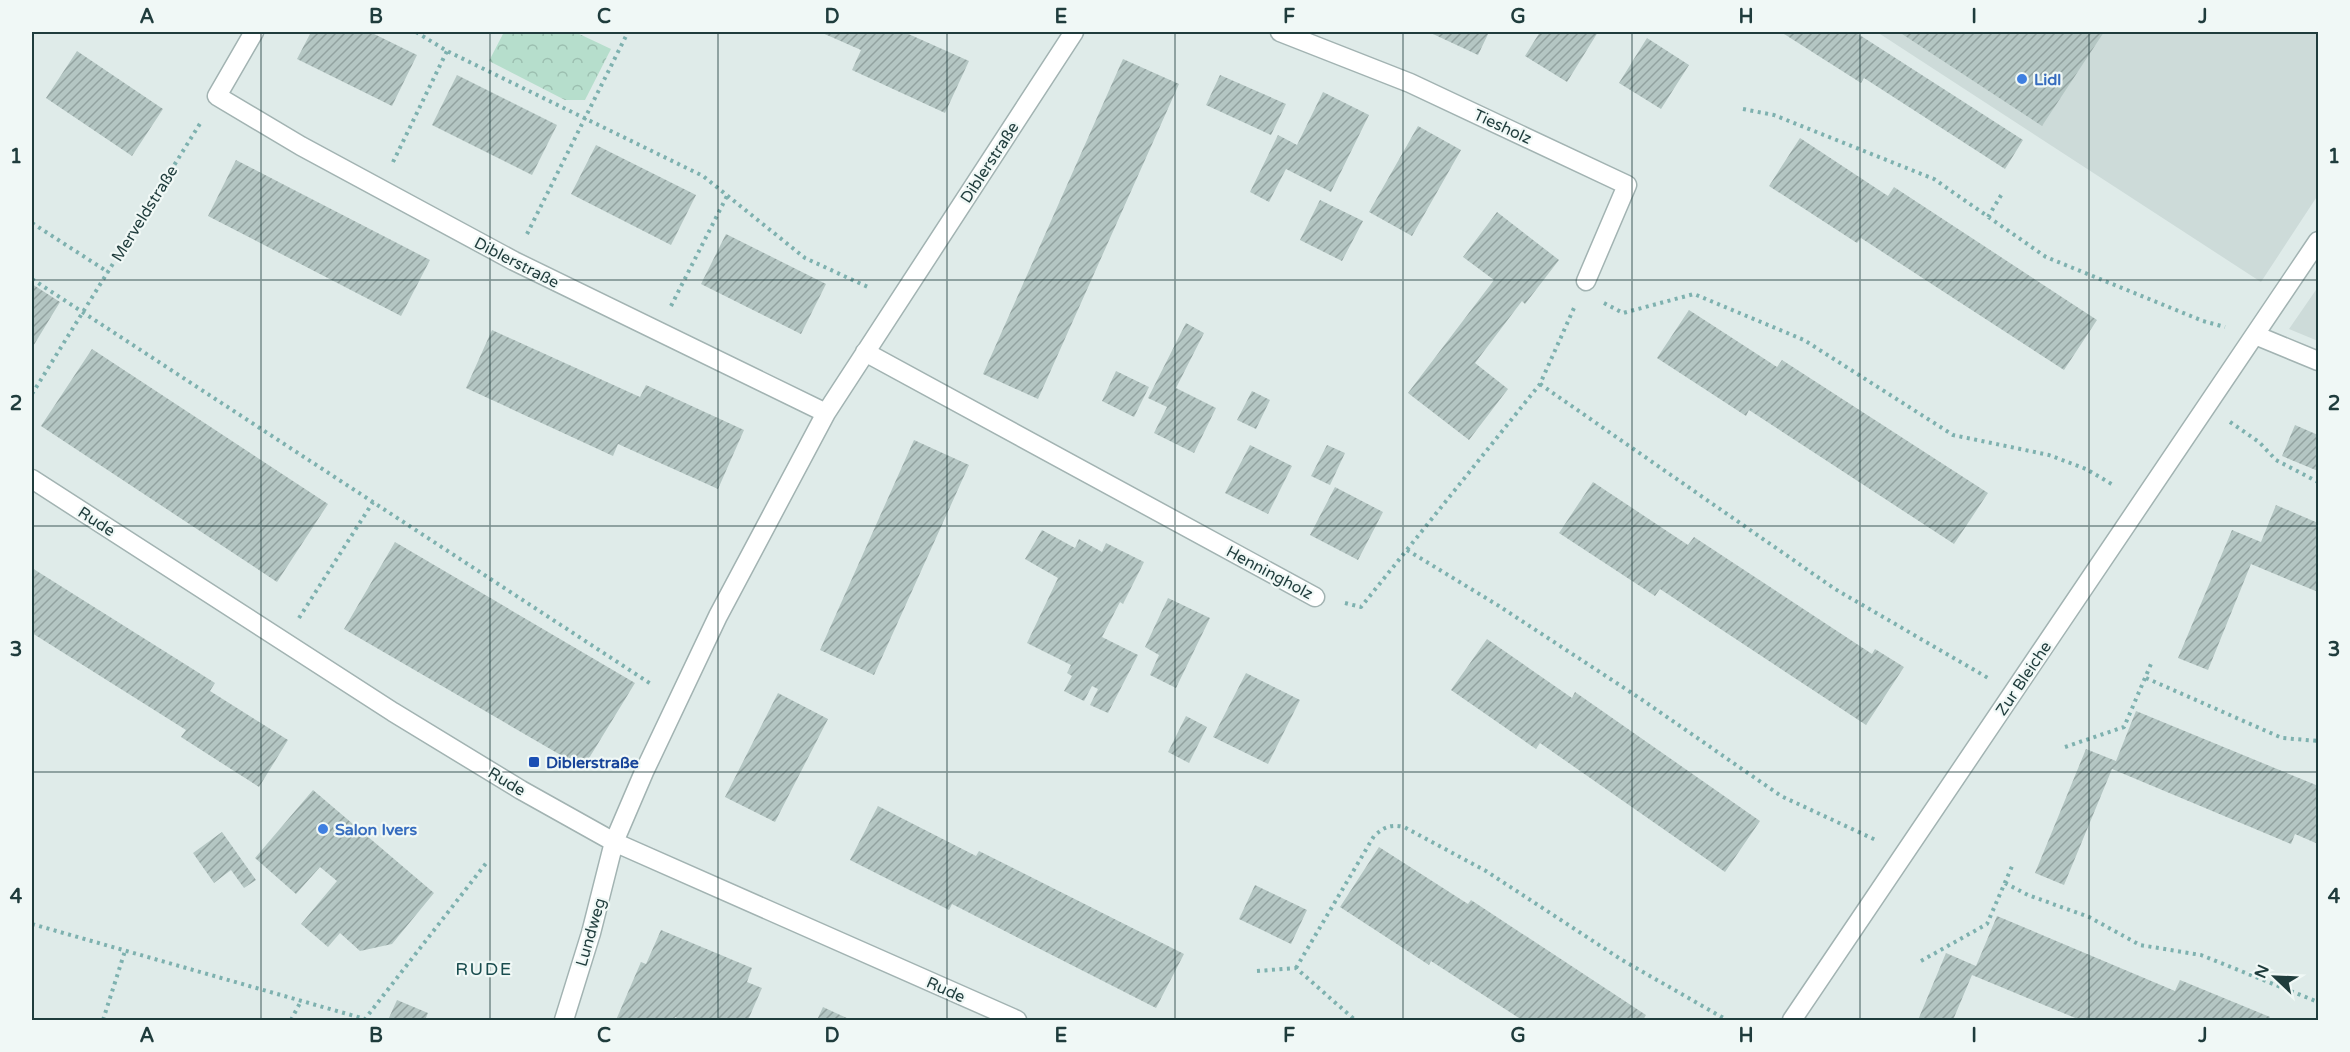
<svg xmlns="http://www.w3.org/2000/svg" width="2350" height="1052" viewBox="0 0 2350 1052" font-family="'Varela Round',sans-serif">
<defs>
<pattern id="park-crowns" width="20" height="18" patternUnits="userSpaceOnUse" patternTransform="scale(1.5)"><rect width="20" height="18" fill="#b6decc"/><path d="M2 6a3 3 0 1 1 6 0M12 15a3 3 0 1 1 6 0" fill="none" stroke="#9cbfb0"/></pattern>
<pattern id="building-hatch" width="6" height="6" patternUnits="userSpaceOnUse" patternTransform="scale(1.5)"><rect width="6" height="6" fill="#b4c6c3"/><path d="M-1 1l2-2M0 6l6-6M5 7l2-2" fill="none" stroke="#92a2a0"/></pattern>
</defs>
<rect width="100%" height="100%" fill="#dfebe9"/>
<!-- built -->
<path fill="#cddbd9" d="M1877,32H2318V195L2261,282Z
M2318,287V341L2289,329Z"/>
<!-- park -->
<path fill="url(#park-crowns)" d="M504,32H575L611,49L585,100H565L489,61Z"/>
<!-- building -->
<path fill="url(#building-hatch)" d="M311,32H370L417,55L392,106L297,59Z
M820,32H904L969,61L945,113L852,70L861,50Z
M1434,32H1489L1478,55L1433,34Z
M1540,32H1598L1567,82L1525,56Z
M1781,32H1855L2023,140L2005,169L1864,78L1861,83Z
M1899,32H2104L2042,126Z
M1647,38L1689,65L1661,109L1619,83Z
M77,51L163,109L132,156L46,98Z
M1123,59L1179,84L1038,399L983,374Z
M457,75L557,125L532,175L432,125Z
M1220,75L1286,104L1271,135L1206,105Z
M1323,92L1369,115L1331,192L1286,169L1269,202L1250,192L1278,135L1297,145Z
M1418,126L1461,150L1412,236L1369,212Z
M1800,138L1888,196L1894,187L2097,320L2064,370L1861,238L1857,243L1769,186Z
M596,145L696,195L671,245L571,194Z
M236,160L430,260L401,316L208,216Z
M1320,200L1363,221L1342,261L1300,240Z
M1497,212L1559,260L1525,304L1522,301L1475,363L1508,389L1469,440L1408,393L1494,280L1463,257Z
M726,234L826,284L801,334L701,284Z
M32,284L60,302L32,348Z
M1689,310L1777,367L1782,360L1988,493L1954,544L1749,410L1746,416L1657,358Z
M1186,323L1204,333L1176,388L1216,408L1194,453L1154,433L1167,407L1148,398Z
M492,330L640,397L646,385L744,430L718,489L618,444L613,456L466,388Z
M92,349L328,504L277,582L41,426Z
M1116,371L1149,387L1134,417L1102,401Z
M1252,391L1270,400L1256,429L1237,420Z
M2295,425L2318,435V471L2282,456Z
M914,440L969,465L874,675L820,650Z
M1250,445L1292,466L1268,514L1225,493Z
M1327,445L1345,453L1330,485L1311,476Z
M1593,482L1688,545L1694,537L1872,654L1875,649L1904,667L1866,725L1660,589L1655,596L1559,533Z
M1335,487L1383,512L1358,560L1310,535Z
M2276,505L2318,523V592L2251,564L2208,670L2178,658L2232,530L2261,542Z
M1042,530L1075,548L1079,539L1102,552L1106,543L1144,562L1123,604L1120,602L1102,637L1138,655L1108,713L1090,705L1098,689L1092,686L1084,701L1064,691L1072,676L1067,673L1071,665L1027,643L1058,578L1025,559Z
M395,542L635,683L583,768L344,629Z
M32,568L215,683L210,691L288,740L259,787L181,737L186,730L32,633Z
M1168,598L1210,618L1176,688L1150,675L1159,655L1145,647Z
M1487,639L1572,698L1575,692L1760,821L1725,872L1540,743L1536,749L1451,690Z
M1246,673L1300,700L1268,764L1213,737Z
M778,693L828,719L775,822L725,797Z
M2136,711L2316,785L2318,779V844L2295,834L2291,844L2112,769L2064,885L2035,873L2086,749L2116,761Z
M1186,716L1207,727L1189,763L1168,752Z
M313,790L434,893L392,944L360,951L340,933L328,947L301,924L337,881L320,867L296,894L255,858Z
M878,806L976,856L979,851L1184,954L1156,1008L952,904L949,910L850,860Z
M222,832L256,880L244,888L231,870L214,883L193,853Z
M1379,847L1468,904L1471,900L1646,1015L1643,1020H1522L1431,961L1429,965L1340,907Z
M1255,885L1307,910L1291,944L1239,919Z
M1997,916L2175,991L2180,980L2270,1017L2268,1020H2080L1972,975L1953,1020H1918L1946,953L1976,966Z
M661,930L752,968L747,982L762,988L748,1020H682L675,1017L674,1020H616L641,962L646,964Z
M397,1000L428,1013L425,1020H388Z
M823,1007L851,1020H817Z"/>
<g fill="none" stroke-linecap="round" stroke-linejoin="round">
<!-- minor casing -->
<g stroke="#a2b3b2" stroke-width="21">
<path id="minor" d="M254,32L217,96L301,146L514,261L826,413
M1280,32L1410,83L1627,185L1586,281
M2255,335L2318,361
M865,352L1315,597
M32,479L393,712L521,790L614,842L1017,1020
M564,1020L591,933L614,842L644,772L718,616L826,413L1074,32
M1792,1020L2318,241"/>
</g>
<!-- path -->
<path stroke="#7eb1af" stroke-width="4" stroke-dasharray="3 4.5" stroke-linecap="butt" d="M416,32L447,51L703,176L805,258L870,288
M1743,109L1774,115L1934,179L2046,257L2203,321L2225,327
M393,162L447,51
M1988,217L2003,192
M32,223L108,272
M527,234L628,32
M32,279L651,684
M1604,303L1623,313L1694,294L1804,340L1953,435L2049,455L2086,469L2115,486
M671,306L727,196
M1540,384L1835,589L1988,678
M32,394L201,122
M2230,422L2259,442L2276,460L2318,482
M1407,550L1499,606L1641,699L1781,796L1878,841
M1345,603L1361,607L1540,384L1574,308
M299,618L373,502
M2146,678L2282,738L2318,741
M2065,747L2124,727L2151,664
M2005,883L2028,895L2089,917L2140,945L2201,955L2318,1002
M32,924L365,1019L487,862
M1921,961L1987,924L2013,864
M1296,968L1374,836C1384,827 1390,824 1404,827L1486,871L1622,960L1727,1020
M1257,971L1296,968L1355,1020
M103,1020L125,951
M291,1020L301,1001"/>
<!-- minor -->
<use href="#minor" stroke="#fff" stroke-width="18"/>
</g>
<!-- grid -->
<path fill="none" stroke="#1f3c3c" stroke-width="1.5" stroke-opacity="0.55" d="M261,32V1020M490,32V1020M718,32V1020M947,32V1020M1175,32V1020M1403,32V1020M1632,32V1020M1860,32V1020M2089,32V1020M32,280H2318M32,526H2318M32,772H2318"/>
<!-- markers -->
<g fill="#3f7fe0" stroke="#f0f8f6" stroke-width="2">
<circle cx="2022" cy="79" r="6"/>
<circle cx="323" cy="829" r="6"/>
</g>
<rect fill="#1a4fb4" stroke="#f0f8f6" stroke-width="2" x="528" y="756" width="12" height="12" rx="3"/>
<g text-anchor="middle" stroke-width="4.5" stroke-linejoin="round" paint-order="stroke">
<!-- shop labels -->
<g font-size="16" font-weight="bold" fill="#366cbe" stroke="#f0f8f6" text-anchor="start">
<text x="2034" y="85">Lidl</text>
<text x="335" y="835">Salon Ivers</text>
</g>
<!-- street labels -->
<g font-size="16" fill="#1f3c3c" stroke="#f0f8f6">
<text transform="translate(1503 126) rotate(25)" y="6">Tiesholz</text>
<text transform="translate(989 162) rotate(-57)" y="6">Diblerstraße</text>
<text transform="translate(144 213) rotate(-58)" y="6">Merveldstraße</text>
<text transform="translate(517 262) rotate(27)" y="6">Diblerstraße</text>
<text transform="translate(97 521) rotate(33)" y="6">Rude</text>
<text transform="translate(1270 572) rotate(28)" y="6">Henningholz</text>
<text transform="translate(2023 678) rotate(-56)" y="6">Zur Bleiche</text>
<text transform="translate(507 781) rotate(31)" y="6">Rude</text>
<text transform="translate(590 932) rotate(-74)" y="6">Lundweg</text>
<text transform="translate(946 989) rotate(24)" y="6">Rude</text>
</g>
<!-- transit labels -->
<g font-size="16" font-weight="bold" fill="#164399" stroke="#f0f8f6" text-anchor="start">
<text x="546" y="768">Diblerstraße</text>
</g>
<!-- neighbourhood labels -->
<g font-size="18" letter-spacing="1.5" fill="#1a4d4f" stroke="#f0f8f6">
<text x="484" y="975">RUDE</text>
</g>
</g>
<!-- border -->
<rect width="2350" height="1052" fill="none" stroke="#f0f8f6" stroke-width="66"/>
<!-- north arrow -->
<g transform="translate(2275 977) rotate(293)" stroke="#f0f8f6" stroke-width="4.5" paint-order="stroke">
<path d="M0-4.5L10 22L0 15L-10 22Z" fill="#1f3c3c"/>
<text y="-9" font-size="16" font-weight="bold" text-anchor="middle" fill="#1f3c3c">N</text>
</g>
<rect x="33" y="33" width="2284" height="986" fill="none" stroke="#1f3c3c" stroke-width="2"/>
<g font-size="20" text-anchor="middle" font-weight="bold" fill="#1f3c3c">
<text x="147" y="23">A</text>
<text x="376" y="23">B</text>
<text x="604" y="23">C</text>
<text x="832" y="23">D</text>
<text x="1061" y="23">E</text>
<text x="1289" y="23">F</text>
<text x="1518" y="23">G</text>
<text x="1746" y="23">H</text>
<text x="1974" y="23">I</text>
<text x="2203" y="23">J</text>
<text x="16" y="163">1</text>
<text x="2334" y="163">1</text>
<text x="16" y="410">2</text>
<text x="2334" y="410">2</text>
<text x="16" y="656">3</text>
<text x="2334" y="656">3</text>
<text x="16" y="903">4</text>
<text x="2334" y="903">4</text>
<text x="147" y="1042">A</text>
<text x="376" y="1042">B</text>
<text x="604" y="1042">C</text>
<text x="832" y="1042">D</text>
<text x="1061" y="1042">E</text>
<text x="1289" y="1042">F</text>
<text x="1518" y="1042">G</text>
<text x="1746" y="1042">H</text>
<text x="1974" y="1042">I</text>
<text x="2203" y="1042">J</text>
</g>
</svg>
